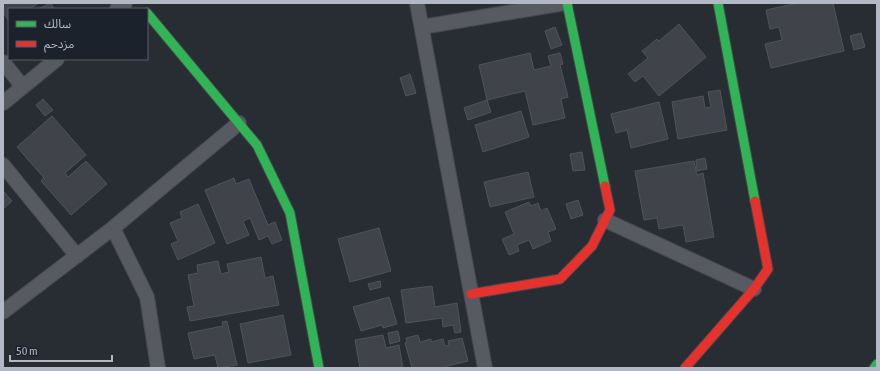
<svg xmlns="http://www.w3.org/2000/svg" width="880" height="371" viewBox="0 0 880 371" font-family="'Asap Condensed','Noto Sans Arabic',sans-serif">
<rect width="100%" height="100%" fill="#282c33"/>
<!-- building -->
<path fill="#404349" stroke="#4f535b" d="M3,3H39L29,9H9V21L3,12Z
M51,3L54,9H38Z
M798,3H833L844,51L771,68L765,44L782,40L779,27L770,29L766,10Z
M679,24L706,57L659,96L643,76L635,82L628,74L648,58L642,51L657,39L659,41Z
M555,27L562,45L551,49L545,31Z
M861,33L865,47L854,50L850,36Z
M530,53L534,70L551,66L548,56L560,53L563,64L560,65L568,97L561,99L565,118L533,125L525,91L487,100L479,65Z
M410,74L416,93L406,96L400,78Z
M720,90L727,130L678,139L672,102L703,96L705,108L711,107L708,92Z
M43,99L53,110L45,116L36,105Z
M487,100L491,112L468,120L464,108Z
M659,102L668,139L631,148L627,130L616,133L611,114Z
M521,111L529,137L483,152L475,125Z
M52,116L86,155L65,173L68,177L86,161L107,184L71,215L41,181L44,178L17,147Z
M582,152L585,170L573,171L570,154Z
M705,158L707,169L697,171L696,160Z
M694,161L697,175L703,173L714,237L686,242L683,225L659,229L657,218L644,220L635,171Z
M528,172L534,197L490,207L484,182Z
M234,178L236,184L249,179L268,225L275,222L282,240L272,244L268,236L259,240L250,218L243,221L249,235L227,244L205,190Z
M3,191L12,201L3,209Z
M578,200L583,215L571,219L566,204Z
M529,202L531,206L538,203L541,211L547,208L556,229L548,232L551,241L533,249L529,240L517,245L519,251L509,255L502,239L514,234L505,212Z
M198,204L215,243L178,260L171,244L178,241L170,223L182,218L180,212Z
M379,228L391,271L350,282L338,239Z
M261,257L265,278L273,276L279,305L190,321L187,307L194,306L188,275L198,273L197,265L218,261L221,274L229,272L227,264Z
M380,281L381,287L370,290L368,284Z
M432,286L435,307L457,303L461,332L455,333L453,325L443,327L442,318L406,323L401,290Z
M389,297L397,324L383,328L382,325L361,331L353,307Z
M283,315L291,355L248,363L240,324Z
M227,321L237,365L218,368L215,355L194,359L188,333L223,326L222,322Z
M398,331L400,341L390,344L388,333Z
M383,335L386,348L399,345L403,368H360L355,340Z
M418,335L420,342L431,339V342L443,339L445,346L449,345L448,341L462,338L468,361L440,368H412L405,343L407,342L406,338Z"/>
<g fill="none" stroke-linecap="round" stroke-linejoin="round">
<!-- street casing -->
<g stroke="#46484e" stroke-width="16">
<path id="street" d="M417,3L485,368
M117,9L125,3
M422,27L565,3
M3,62L23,87
M3,103L57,59
M3,165L77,256
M605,220L754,289
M113,228L147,297L158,368
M3,312L113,228L239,123"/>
</g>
<!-- fast casing -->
<g stroke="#46484e" stroke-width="11">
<path id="fast" d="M567,3L605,186
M718,3L755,201
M147,13L257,145L290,213L319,368
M874,368L877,364"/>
</g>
<!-- jam casing -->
<g stroke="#46484e" stroke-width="11">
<path id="jam" d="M471,294L560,279L592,246L610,210L605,186
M685,368L754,289L768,269L755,201"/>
</g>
<!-- street -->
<use href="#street" stroke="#575a61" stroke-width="14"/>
<!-- fast -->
<use href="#fast" stroke="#30b455" stroke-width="9"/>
<!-- jam -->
<use href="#jam" stroke="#e5322d" stroke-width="9"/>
</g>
<!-- border -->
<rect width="880" height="371" fill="none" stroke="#b2b8c4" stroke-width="8"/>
<!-- legend -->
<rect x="8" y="8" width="140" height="52" fill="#1c222c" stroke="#585e69"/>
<rect x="16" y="21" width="20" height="6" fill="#30b455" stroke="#585e69"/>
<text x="44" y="28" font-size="12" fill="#b2b8c4">سالك</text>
<rect x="16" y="41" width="20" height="6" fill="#e5322d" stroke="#585e69"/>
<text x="44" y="48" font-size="12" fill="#b2b8c4">مزدحم</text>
<!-- scale -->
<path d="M10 355v6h102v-6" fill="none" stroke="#b2b8c4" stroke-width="2"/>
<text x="16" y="355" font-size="12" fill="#b2b8c4" stroke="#1c222c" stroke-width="3" paint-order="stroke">50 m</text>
</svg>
